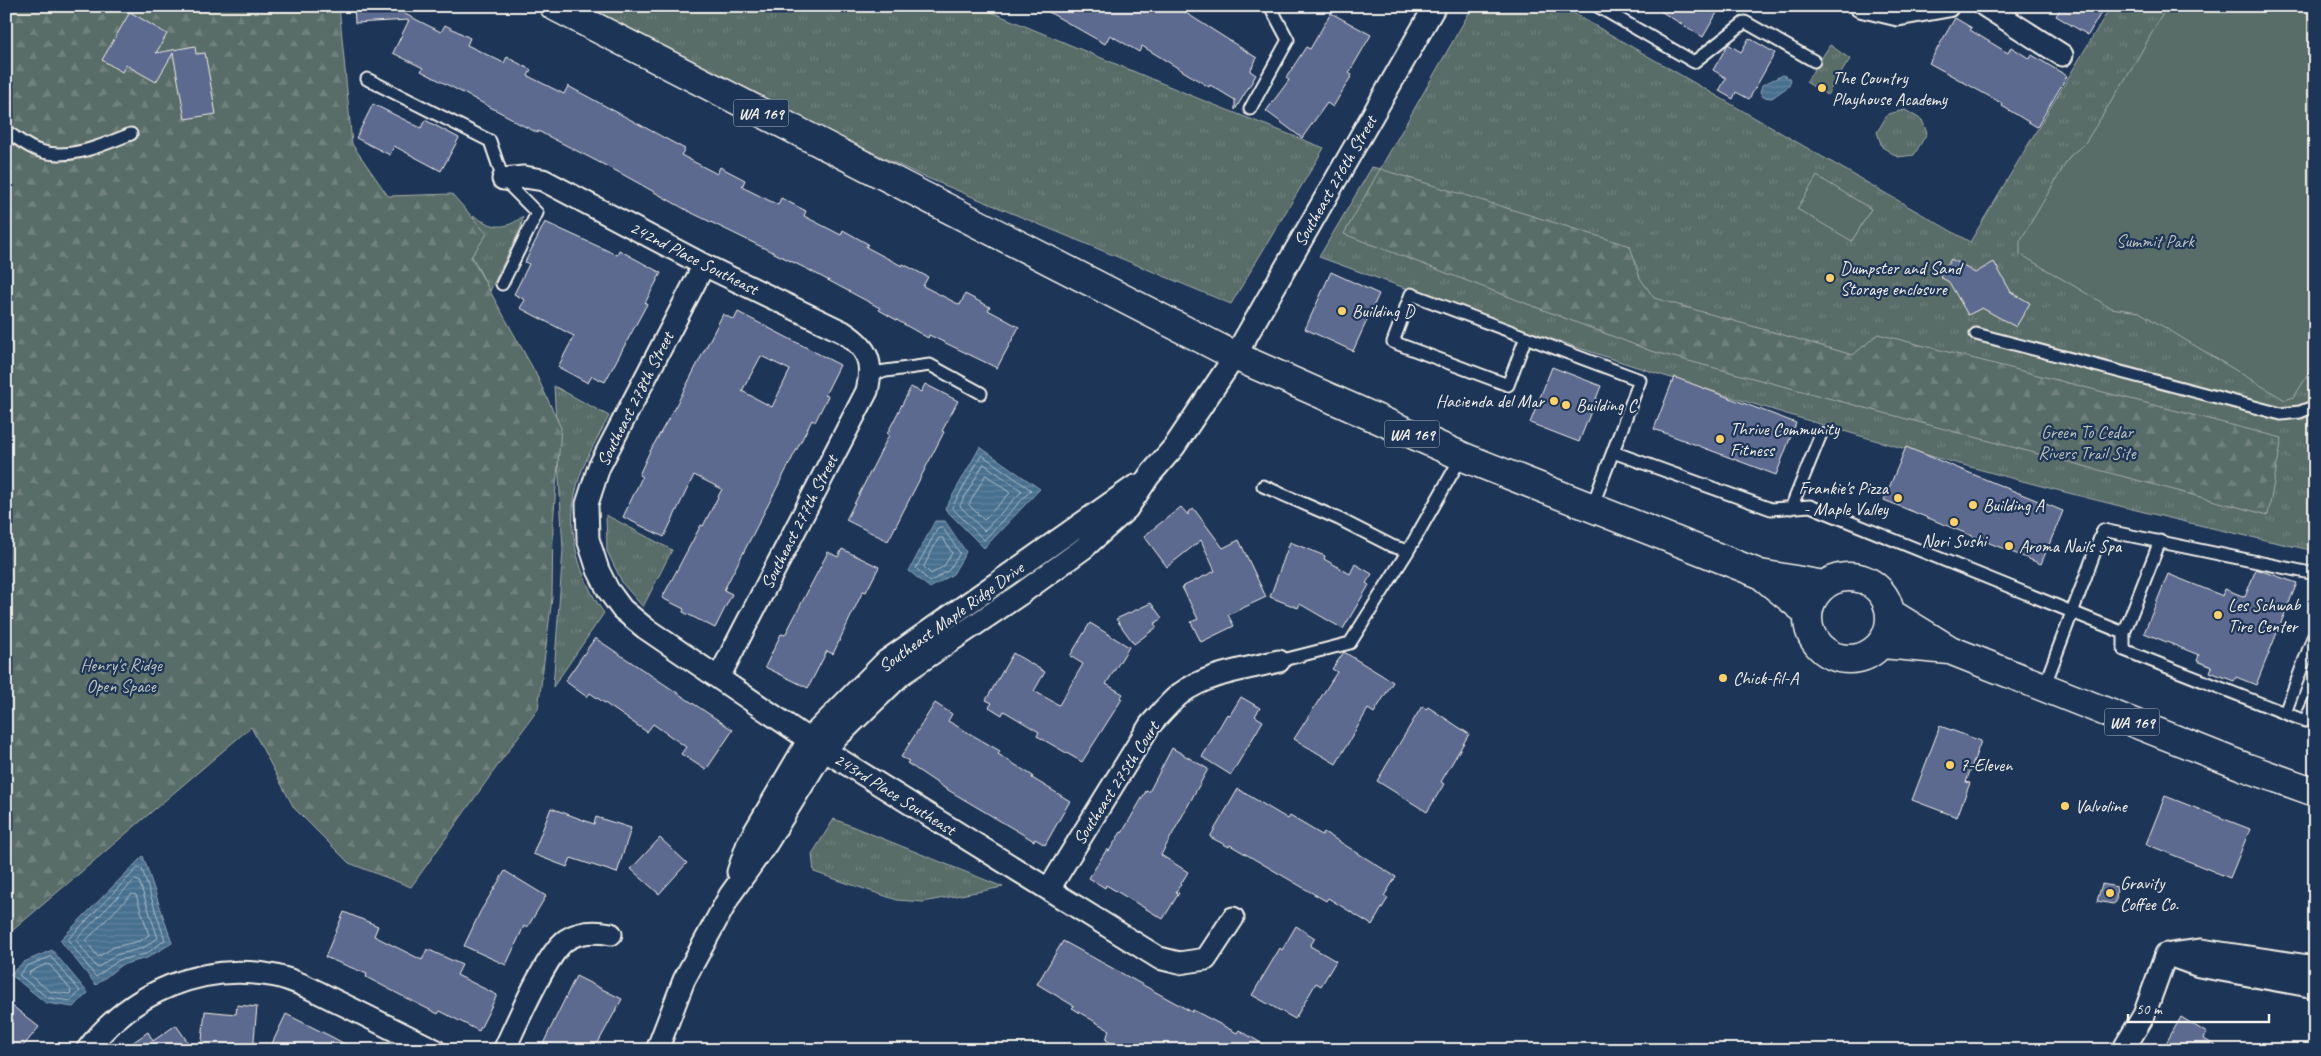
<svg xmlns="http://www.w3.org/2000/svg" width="2321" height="1056" viewBox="0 0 2321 1056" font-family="Caveat,sans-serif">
<defs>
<pattern id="grass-tufts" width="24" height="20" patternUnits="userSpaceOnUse" patternTransform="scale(1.25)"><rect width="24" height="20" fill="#586c67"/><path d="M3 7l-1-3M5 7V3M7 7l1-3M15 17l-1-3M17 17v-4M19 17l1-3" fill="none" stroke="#71817d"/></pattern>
<pattern id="forest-firs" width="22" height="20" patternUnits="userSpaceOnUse" patternTransform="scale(1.25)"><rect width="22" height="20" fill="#586c67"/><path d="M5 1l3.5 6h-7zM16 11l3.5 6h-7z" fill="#71817d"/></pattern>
<pattern id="water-rules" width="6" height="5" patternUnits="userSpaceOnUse" patternTransform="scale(1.25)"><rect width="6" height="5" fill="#476f8f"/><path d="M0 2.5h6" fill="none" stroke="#62849f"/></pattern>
</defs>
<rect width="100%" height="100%" fill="#1d3557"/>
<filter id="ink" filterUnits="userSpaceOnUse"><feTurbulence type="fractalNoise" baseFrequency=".02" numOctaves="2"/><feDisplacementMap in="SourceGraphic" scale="10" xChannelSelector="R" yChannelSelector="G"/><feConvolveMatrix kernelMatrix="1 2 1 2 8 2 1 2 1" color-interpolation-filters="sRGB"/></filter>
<g filter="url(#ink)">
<!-- grass -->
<path fill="url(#grass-tufts)" stroke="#a6aea8" d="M573,6H977L1202,100L1324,148L1231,304L920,175L681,61Z
M1473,6H1561L1970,242L2111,6H2315V551C1976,479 1644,376 1319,257L1372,167L1380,169Z
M1830,45L1850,59L1827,95L1806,82Z
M1905,110L1922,120L1927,133L1914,155L1898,157L1882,147L1877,132L1888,114Z
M474,216C493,228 505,231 523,216L521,227L490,291L463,239Z
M554,386L609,416C598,438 583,461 577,486C565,529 579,578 604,613L553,687L563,550Z
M606,515L672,550L643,607L623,584L607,551Z
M834,819L1003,887L923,902L897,900L814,872L812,854Z"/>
<!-- forest -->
<path fill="url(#forest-firs)" stroke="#a6aea8" d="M6,6H339L352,144L388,196L452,194L487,234L471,257L535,372L561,428L553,523L552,598L538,709L411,887L349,863L294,808L251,727L6,936Z
M1380,169L1630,246L1640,278L1654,298L1853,355L1878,334L2282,438L2268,515L1651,351L1344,234Z"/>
<!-- pitch -->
<path fill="#586c67" stroke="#a6aea8" d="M2167,6H2315V363L2294,397L2285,400L2139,312L2111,308L2020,254V241L2070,156L2085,143L2131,70Z
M1817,176L1871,209L1852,241L1797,209Z"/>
<!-- water -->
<path fill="url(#water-rules)" stroke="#8ca3b3" d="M1783,75L1791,79L1789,86L1772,98L1763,97L1760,92L1762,85Z
M980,447L1040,489L984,548L945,509Z
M935,521H945L966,552L953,574L930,588L909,571Z
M143,856L172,943L147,958L121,965L96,985L60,940Z
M52,950L88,993L73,1007L46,1003L10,974L24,962Z"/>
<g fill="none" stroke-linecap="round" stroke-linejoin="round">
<!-- shore -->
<path stroke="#afbdc4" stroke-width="1" d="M982,455L1031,490L984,540L952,508Z
M984,464L1022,491L984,531L960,506Z
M986,475L1010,493L984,520L969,505Z
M942,527L960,553L949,570L930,582L916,568L938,528Z
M939,538H943L952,553L944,566L931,574L924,567Z
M138,868L142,869L165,940L146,954L119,960L96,977L68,940Z
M135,880L139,881L158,938L143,948L116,955L97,968L76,940Z
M132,894L136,895L149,935L140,941L114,947L98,957L86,941Z
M51,957L80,991L71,1001L48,998L19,975L27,966Z
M47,964L50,965L71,990L70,994L51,992L29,975L30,972Z"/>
</g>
<!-- building -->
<path fill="#5d6b8f" stroke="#f4f1e8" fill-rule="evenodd" d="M354,6H389L441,32L445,25L470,38L467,45L504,63L507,57L531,70L528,76L564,94L568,86L685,149L681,155L717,174L720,167L745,180L742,187L778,205L781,198L806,211L804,216L841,235L843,230L868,244L866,247L902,266L903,264L928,277L923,286L960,305L965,294L990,307L988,310L1019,327L997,368L929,335L928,338L879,310L880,308L807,269L690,212L622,174L538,131V133L512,120L513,119L421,71L423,68L393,53L409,20L355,23Z
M1038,6H1175L1257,58L1250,71L1256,75L1235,110V100L1210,85L1209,87L1142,46L1139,52L1110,35L1105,44Z
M1652,6H1721L1703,37Z
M2062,6H2105L2088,35L2056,16Z
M130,12L167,34L156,53L195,46L196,54L205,53L216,114L185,119L173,53L156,82L126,65L122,72L102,60Z
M1331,13L1371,35L1349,73L1352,75L1333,107L1327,103L1302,138L1266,111L1289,80L1286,78L1306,47L1310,49Z
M1955,18L1972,28L1970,30L2008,53L2011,47L2030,59L2032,55L2067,76L2037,127L2002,106L2003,104L1929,63Z
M1749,38L1775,53L1749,99L1736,92L1733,99L1719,91L1726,78L1713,70L1727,46L1728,44L1741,52Z
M373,104L421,128L425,120L459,138L441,171L394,146L390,155L356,138Z
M545,222L617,255L619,250L661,273L645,303L647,304L605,382L592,376L588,383L558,367L574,336L520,308L525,300L514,294L529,264L525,262Z
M1951,259L1975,273L1994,262L2011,292L2030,303L2016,327L1982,308L1968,315L1949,282L1940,277Z
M1331,272L1379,294L1353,351L1305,329Z
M738,312L840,365L825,395L828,396L815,422L812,420L724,590L732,594L715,628L683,612L684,609L662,598L701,525L703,526L722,489L694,475L664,537L623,517L642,477L639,475L649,453L680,398L723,314L734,320ZM761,356L790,370L772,407L742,391Z
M1552,367L1601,386L1579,442L1530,423Z
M1674,377L1796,423L1776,475L1654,429Z
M925,384L958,401L942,431L944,432L888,541L846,520L889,435L887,434L911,387L921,392Z
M1906,447L2063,511L2041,564L1884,500Z
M1181,507L1188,515V512L1194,509L1223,548L1239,540L1266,597L1228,615L1234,626L1201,642L1191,622L1198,619L1182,587L1215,571L1201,540L1167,567L1144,536Z
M1290,542L1325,556L1324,559L1350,574L1355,564L1372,574L1366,583L1369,585L1343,629L1300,604L1298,608L1270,597Z
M842,549L879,567L866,592L863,591L833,654L827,651L808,688L765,667L781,634L785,635L828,552L838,557Z
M2256,569L2297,583L2256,685L2236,677L2234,681L2210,672L2212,667L2197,661L2199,655L2144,633L2168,574L2223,596L2225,589L2245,597Z
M1151,603L1162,618L1154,624L1157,627L1134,644L1116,619Z
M1090,623L1129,647L1106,684L1123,694L1120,698L1122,699L1082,762L1037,736L1039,732L1004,711L1002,715L989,707L992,703L986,700L1013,653L1045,672L1034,691L1059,705L1083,664L1070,656Z
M595,638L733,730L706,770L681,754L686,747L653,724L647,732L590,693L587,697L565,681Z
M1344,652L1393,682L1374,713L1368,709L1336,764L1294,739L1337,672L1332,669Z
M1241,697L1260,708L1255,716L1263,721L1231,775L1202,757L1227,714L1230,715Z
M935,703L952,714L948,721L1000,751L998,754L1033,776L1032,778L1070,801L1045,845L1035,839L1034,841L943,787L907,763L909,761L901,757Z
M1422,706L1426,709L1428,707L1469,734L1441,782L1444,784L1427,812L1377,781Z
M1940,726L1981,741L1966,782L1970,783L1957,817L1912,800Z
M1172,748L1208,769L1161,855L1188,872L1176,892L1179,893L1163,919L1106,885L1105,888L1089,878L1107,849L1109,851L1121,832L1122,833L1146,791L1149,792Z
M1238,789L1288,819L1290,816L1322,835L1324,832L1396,877L1384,896L1388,898L1372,925L1328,898L1326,901L1230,845L1229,847L1210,837Z
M2165,796L2250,829L2230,878L2146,844Z
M551,808L594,824L596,817L631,828L617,873L571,858L567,867L533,854Z
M660,838L687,863L659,894L631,869Z
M505,871L546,896L527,928L524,926L506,965L464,946L480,912Z
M2102,884L2117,887L2116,902L2113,904L2097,901Z
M344,912L378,926L374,936L422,960L427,949L462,965L457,975L497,995L479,1031L440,1011L438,1014L404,997L366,977L367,974L325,957Z
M1296,926L1315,938L1310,946L1336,961L1321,986L1316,983L1295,1019L1252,995L1280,948L1282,950Z
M1063,941L1192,1012L1193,1010L1237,1033L1239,1030L1273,1050H1123L1106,1040L1109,1030L1072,1008L1074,1006L1037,984Z
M576,976L622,999L594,1050H540Z
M6,1001L39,1027L20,1050H6Z
M237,1005L257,1007L253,1050H201L205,1011L236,1014Z
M286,1014L332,1037L356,1050H269Z
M2181,1017L2207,1033L2204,1039L2223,1050H2162Z
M176,1025L193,1050H122L148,1032L153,1041Z"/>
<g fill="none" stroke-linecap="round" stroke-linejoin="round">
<!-- service casing -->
<g stroke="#f4f1e8" stroke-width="15">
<path id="service" d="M1597,6L1694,62L1745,22L1814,61
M367,79L490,141L503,179L537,213L502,284
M1250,109L1288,40L1270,6
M6,131C17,138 28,148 40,151C70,161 104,144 131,134
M1976,334L2281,414L2300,412L2315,406
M1526,337L1508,385L1393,342L1411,294L1640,380L1592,507
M871,373L930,365L981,393
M1613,452L1771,509L1810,506L2124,633
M1263,486L1339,519L1392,546L1408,551L1462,456
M1791,508L1821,434
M2160,541L2124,633V650L2305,721L2315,700
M1279,661L1350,643L1408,551
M2044,687L2103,530L2315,574
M2285,713L2315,632"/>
</g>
<!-- minor casing -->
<g stroke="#f4f1e8" stroke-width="25">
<path id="minor" d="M1860,6L1898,15L1948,6
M1985,6L2062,55
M503,179L524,177L543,180L704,265L843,332C868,348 874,362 867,391L719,677
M704,265L599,467L587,504L588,539L598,570L608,590L622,609L645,628L824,750L1159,958L1179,963L1206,959L1233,918
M738,872L748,843L809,739L886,661L1135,486
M1049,889L1150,725C1160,714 1169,703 1180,694C1208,673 1247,669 1279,661
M2166,954L2199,966L2315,987
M2172,954L2201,950L2315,967
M87,1050C131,992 203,961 276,976C299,981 321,994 342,1004C373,1019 404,1035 435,1050
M504,1050C516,1025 546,954 566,940C580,931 595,931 611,934
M657,1050L684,980L730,895L767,843L824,750L902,674L1022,593L1084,548L1127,509L1149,476L1174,447L1235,356L1435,6
M2123,1050L2144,1015L2166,954"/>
</g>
<!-- primary casing -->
<g stroke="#f4f1e8" stroke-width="31">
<path id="primary" d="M554,6L1235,356L1466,458L1760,574
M1808 618a41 41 0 1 1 82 0a41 41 0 1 1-82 0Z
M1808,613L1760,574L1824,585
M1882,644L1950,650L1890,613
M1950,650L2245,767L2315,792"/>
</g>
<!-- service -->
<use href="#service" stroke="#1d3557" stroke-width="11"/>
<!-- minor -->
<use href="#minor" stroke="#1d3557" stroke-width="21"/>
<!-- primary -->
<use href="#primary" stroke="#1d3557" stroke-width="28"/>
</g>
</g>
<!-- markers -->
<g fill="#ffd166" stroke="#1d3557" stroke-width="2">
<circle cx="1822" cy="88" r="5"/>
<circle cx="1830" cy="278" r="5"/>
<circle cx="1342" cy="311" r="5"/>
<circle cx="1554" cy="401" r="5"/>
<circle cx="1566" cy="405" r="5"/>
<circle cx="1720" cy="439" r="5"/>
<circle cx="1898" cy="498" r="5"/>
<circle cx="1973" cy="505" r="5"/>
<circle cx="1954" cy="522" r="5"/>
<circle cx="2009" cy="546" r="5"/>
<circle cx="2218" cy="615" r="5"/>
<circle cx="1723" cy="678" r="5"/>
<circle cx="1950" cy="765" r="5"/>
<circle cx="2065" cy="806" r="5"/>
<circle cx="2110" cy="893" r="5"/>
</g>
<g text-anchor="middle" stroke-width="4.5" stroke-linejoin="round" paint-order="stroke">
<!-- shield labels -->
<g fill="#1d3557" stroke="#b4b9bc" stroke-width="1">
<rect x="733.5" y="99.5" width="55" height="27" rx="4"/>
<rect x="1384.5" y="420.5" width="55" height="27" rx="4"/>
<rect x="2104.5" y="708.5" width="55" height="27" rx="4"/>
</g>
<g font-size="16" font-weight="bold" fill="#f4f1e8">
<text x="761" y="119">WA 169</text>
<text x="1412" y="440">WA 169</text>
<text x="2132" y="728">WA 169</text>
</g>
<!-- poi labels -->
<g font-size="18" fill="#f4f1e8" stroke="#1d3557" text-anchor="start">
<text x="1832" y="84">The Country<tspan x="1832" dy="21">Playhouse Academy</tspan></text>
<text x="1840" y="274">Dumpster and Sand<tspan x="1840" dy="21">Storage enclosure</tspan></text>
<text x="1352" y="317">Building D</text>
<text x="1544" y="407" text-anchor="end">Hacienda del Mar</text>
<text x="1576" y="411">Building C</text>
<text x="1730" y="435">Thrive Community<tspan x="1730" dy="21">Fitness</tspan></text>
<text x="1888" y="494" text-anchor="end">Frankie's Pizza<tspan x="1888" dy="21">- Maple Valley</tspan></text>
<text x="1983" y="511">Building A</text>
<text x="1954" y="547" text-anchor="middle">Nori Sushi</text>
<text x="2019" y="552">Aroma Nails Spa</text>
<text x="2228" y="611">Les Schwab<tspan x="2228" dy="21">Tire Center</tspan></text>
<text x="1733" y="684">Chick-fil-A</text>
<text x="1960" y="771">7-Eleven</text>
<text x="2075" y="812">Valvoline</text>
<text x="2120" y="889">Gravity<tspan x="2120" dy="21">Coffee Co.</tspan></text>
</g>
<!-- street labels -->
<g font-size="18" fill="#f4f1e8" stroke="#1d3557">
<text transform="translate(1335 181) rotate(-60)" y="6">Southeast 276th Street</text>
<text transform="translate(694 258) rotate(27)" y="6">242nd Place Southeast</text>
<text transform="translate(635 399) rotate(-63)" y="6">Southeast 278th Street</text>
<text transform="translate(799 522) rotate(-63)" y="6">Southeast 277th Street</text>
<text transform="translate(951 617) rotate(-36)" y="6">Southeast Maple Ridge Drive</text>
<text transform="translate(1116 783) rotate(-57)" y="6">Southeast 275th Court</text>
<text transform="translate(895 794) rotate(32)" y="6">243rd Place Southeast</text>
</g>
<!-- park labels -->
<g font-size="18" fill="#bdc2bb" stroke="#1d3557">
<text x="2155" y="247">Summit Park</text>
<text x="2087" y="438">Green To Cedar<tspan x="2087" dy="21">Rivers Trail Site</tspan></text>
<text x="121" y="671">Henry's Ridge<tspan x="121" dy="21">Open Space</tspan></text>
</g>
</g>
<!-- margin -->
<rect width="2321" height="1056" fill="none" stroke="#1d3557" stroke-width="25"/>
<rect x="12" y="12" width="2296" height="1031" fill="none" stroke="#f4f1e8" stroke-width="2" filter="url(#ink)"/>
<!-- scale -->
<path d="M2128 1014v8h141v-8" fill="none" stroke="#f4f1e8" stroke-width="2.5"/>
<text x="2136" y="1014" font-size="15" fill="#f4f1e8" stroke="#1d3557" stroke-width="4" paint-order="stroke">50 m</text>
</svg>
